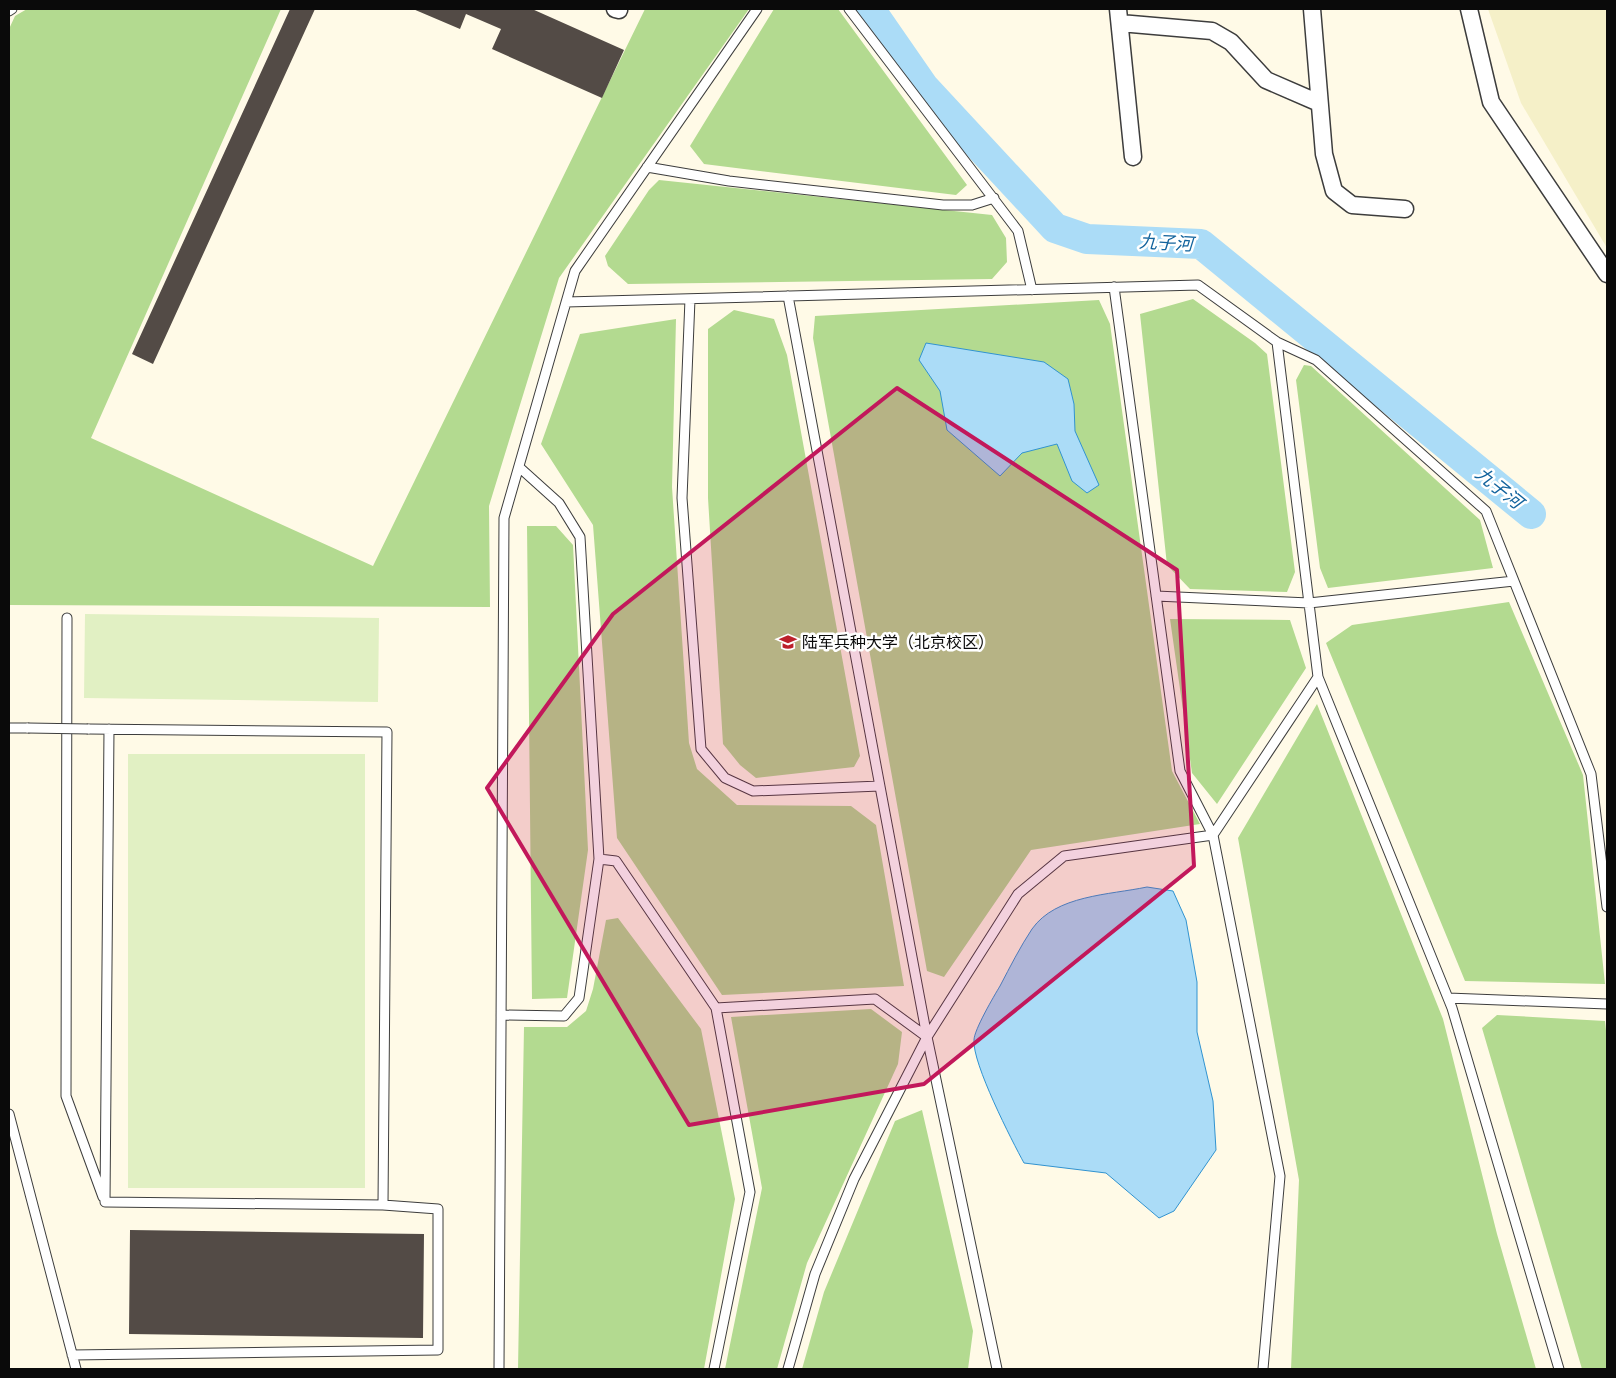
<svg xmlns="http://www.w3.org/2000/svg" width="1616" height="1378" viewBox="0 0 1616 1378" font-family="'Zilla Slab','Noto Sans SC',serif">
<rect width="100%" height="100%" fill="#fffae7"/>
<!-- farmland -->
<path fill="#f5f0c8" d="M1488,9H1607V248L1521,103Z"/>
<!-- forest -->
<path fill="#b3da90" d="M27,9H281L91,438L373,566L645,9H749L559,278L489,506L490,607L9,605V29L15,16Z
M774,9H838L967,185L956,195L704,164L690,146Z
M659,180L992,215L1006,238L1007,262L992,279L628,284L608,266L605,256L649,190Z
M1193,299L1255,343L1267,354L1295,572L1287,592L1190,589L1167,565L1140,314Z
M1099,300L1110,324L1172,771L1200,824L1031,850L944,977L927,971L813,338L815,316Z
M734,310L774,319L787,355L860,756L854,767L756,778L740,765L723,744L708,498V329Z
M676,319L672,487L689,743L697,769L737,805L851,806L876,825L904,986L722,995L617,838L593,525L541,444L580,334Z
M1304,365L1311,366L1480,520L1493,568L1328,588L1320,568L1296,380Z
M527,526H556L573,545L588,850L567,998L532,999Z
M1509,602L1583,775L1605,984L1465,981L1326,643L1352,625Z
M1170,619L1290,620L1306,668L1217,804L1192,773Z
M1317,704L1443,1019L1497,1234L1536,1369H1291L1299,1180L1238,838Z
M618,918L701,1029L735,1199L704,1369H518L524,1027H567L586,1011L593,989L606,920Z
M871,1009L902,1032L898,1064L807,1263L777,1369H725L762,1188L731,1017Z
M1497,1015L1605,1021L1607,1040V1369H1582L1482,1028Z
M922,1110L973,1331L968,1369H802L824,1292L895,1121Z"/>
<!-- pitch -->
<path fill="#e1f0c3" d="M85,614L379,618L378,702L84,698Z
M128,754H365V1188H128Z"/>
<!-- water -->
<path fill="#abdcf7" stroke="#3193d0" d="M926,343L1044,362L1068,379L1074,404L1075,431L1099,485L1087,493L1072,481L1057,444L1022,453L1000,476L947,430L940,391L919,360Z
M1147,887L1173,891L1186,920L1197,982V1032L1213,1101L1216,1150L1174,1211L1159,1218L1106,1173L1024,1163C1012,1141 972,1063 974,1040C974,1030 994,996 1000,986C1010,967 1020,947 1032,929C1056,895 1109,895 1147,887Z"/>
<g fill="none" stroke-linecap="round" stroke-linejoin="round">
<!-- river -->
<path stroke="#abdcf7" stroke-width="30" d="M870,9L924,87L1055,228L1087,239L1201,244L1531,514"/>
</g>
<!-- building -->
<path fill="#534b46" d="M290,9H315L153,364L132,354Z
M413,9H532L624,50L602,98L492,49L501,29L466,14L460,29Z
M130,1230L424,1234L423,1338L129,1334Z"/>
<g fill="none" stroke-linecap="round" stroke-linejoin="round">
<!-- lane casing -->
<g stroke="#3d3d3d" stroke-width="11">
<path id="lane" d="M849,9L1018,231L1032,290
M9,11L12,9
M647,167L729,181L943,205H972L994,198
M1114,287L1180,771L1213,835L1280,1176L1263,1369
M788,296L927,1037L997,1369
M690,299L682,498L701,749L725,778L753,791L880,786
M566,302L1198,285L1277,342L1316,360L1486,511L1591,774L1607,907
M1277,342L1318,677L1452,1008L1559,1369
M1156,596L1309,603L1514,581
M67,618L66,1096L103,1197
M9,728H28
M88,729L387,732L383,1205
M599,859L616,861L716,1008L750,1192L714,1369
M1448,998L1607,1004
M716,1008L875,999L927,1037
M501,1015L564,1016L579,998L599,859L580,537L559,503L519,467
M9,1114L76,1369
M72,1355L438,1350V1209L383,1205L105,1202L109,729
M499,1369L504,518L575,271L757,9
M788,1369L815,1274L854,1179L927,1037L1018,894L1064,856L1213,835L1318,677"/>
</g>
<!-- street casing -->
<g stroke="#3d3d3d" stroke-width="19">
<path id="street" d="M615,9L619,10
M1118,9L1133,157
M1312,9L1324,154L1334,191L1352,205L1405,209
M1469,9L1491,102L1607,274
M1120,23L1212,31L1231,42L1266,80L1319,103"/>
</g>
<!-- lane -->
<use href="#lane" stroke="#fff" stroke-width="9"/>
<!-- street -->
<use href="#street" stroke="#fff" stroke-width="16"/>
<!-- lane-bridge casing -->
<g stroke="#3d3d3d" stroke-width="11" stroke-linecap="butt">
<path id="lane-bridge" d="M28,728L88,729"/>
</g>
<!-- lane-bridge -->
<use href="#lane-bridge" stroke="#fff" stroke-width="9"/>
</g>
<!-- marked area -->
<path fill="#c2185b" fill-opacity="0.2" stroke="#c2185b" stroke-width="4" stroke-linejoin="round" d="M897,388L1177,570L1194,866L924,1084L689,1125L487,788L613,614Z"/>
<!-- icons -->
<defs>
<g id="university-bare" transform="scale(1.35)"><path d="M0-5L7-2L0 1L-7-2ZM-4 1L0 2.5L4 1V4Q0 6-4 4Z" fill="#bc202a" stroke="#fff" stroke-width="2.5" paint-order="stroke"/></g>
</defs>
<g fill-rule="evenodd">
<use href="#university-bare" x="788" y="642"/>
</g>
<g text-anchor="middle" stroke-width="5" stroke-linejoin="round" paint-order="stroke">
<!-- poi labels -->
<g font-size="16" fill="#0a0a0a" stroke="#fff" text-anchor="start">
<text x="802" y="648">陆军兵种大学（北京校区）</text>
</g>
<!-- water labels -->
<g font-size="18" font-style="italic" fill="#12639d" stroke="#fff">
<text transform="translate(1166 243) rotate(3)" y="6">九子河</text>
<text transform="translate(1499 488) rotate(39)" y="6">九子河</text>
</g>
</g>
<!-- border -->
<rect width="1616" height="1378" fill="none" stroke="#0a0a0a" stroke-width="20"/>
</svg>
